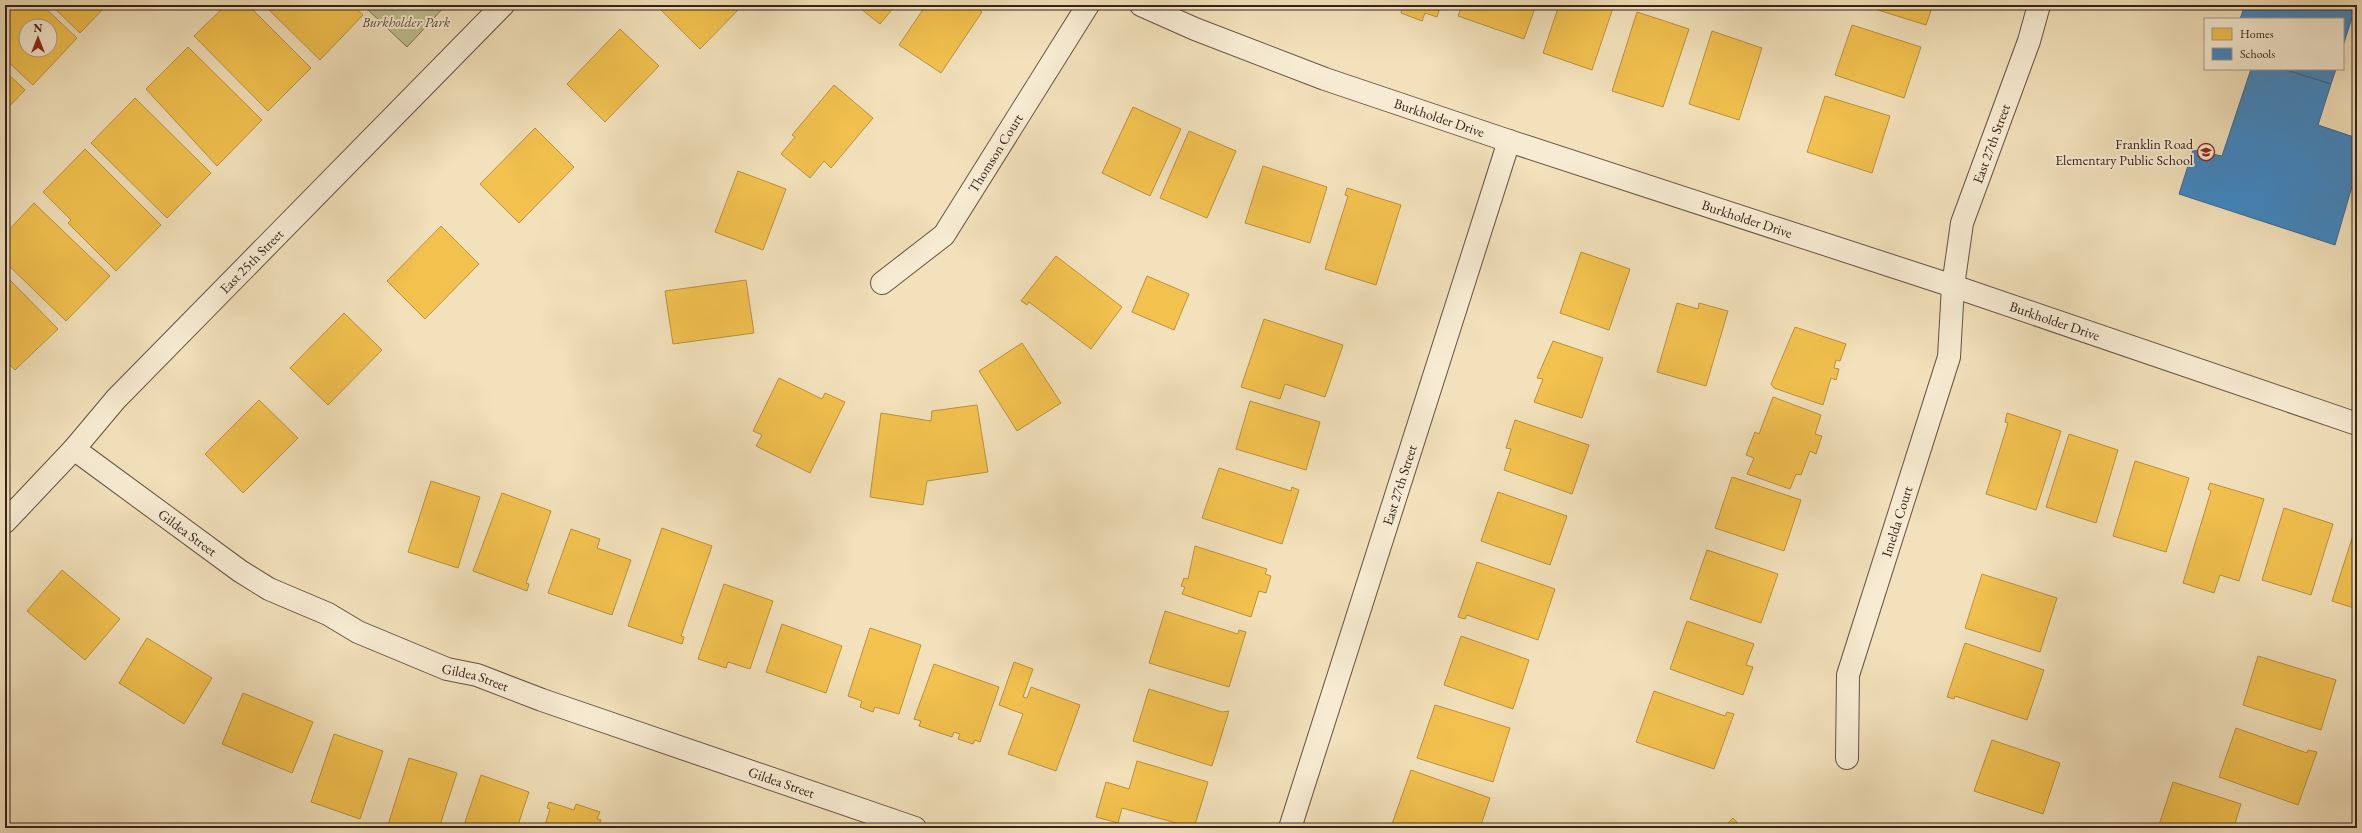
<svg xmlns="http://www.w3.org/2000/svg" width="2362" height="833" viewBox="0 0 2362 833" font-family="'EB Garamond',serif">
<rect width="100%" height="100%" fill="#f2e1bb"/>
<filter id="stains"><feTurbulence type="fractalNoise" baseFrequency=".005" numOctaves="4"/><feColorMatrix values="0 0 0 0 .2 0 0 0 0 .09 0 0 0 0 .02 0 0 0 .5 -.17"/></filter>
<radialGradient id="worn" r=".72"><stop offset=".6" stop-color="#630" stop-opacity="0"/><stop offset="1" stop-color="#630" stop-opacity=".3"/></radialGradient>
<!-- green -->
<path fill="#bfc18d" stroke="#7a7254" d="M363,5H446L407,47Z"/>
<!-- homes -->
<path fill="#f2c14e" stroke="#ba913e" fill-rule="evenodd" d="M5,5H42L77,38L33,85L5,59ZM26,26H50V50H26Z
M51,5H107L80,33Z
M226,5H248L311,68L268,111L194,36Z
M264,5H352L363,15L320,60Z
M656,5H732L738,10L700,49Z
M856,5H896L880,24Z
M926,5H971L982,12L941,73L899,45Z
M1403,5H1441L1437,17L1425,13L1422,21L1401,13Z
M1462,5H1536L1524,39L1458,16Z
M1559,5H1614L1592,70L1543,53Z
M1862,5H1933L1926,25Z
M1637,12L1689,29L1663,107L1612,91Z
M1852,25L1921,47L1904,98L1835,75Z
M620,29L659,66L605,122L567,84Z
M1712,31L1762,48L1739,120L1689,104Z
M188,47L262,120L217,166L146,89Z
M5,71L25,90L5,111Z
M834,85L873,118L831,168L824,161L810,178L781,154L795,137L792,135Z
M1825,96L1890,116L1872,173L1807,152Z
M135,98L211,173L167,218L91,143Z
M1133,107L1181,129L1150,196L1102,173Z
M535,128L574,167L519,223L480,184Z
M1189,131L1236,151L1207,218L1160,198Z
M85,149L161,225L116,271L68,223L71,220L43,192Z
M1263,166L1327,187L1310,243L1245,223Z
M738,171L786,189L763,250L715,232Z
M1347,188L1401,205L1376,285L1325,269L1348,196L1345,195Z
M34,203L110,276L66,321L5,262V234Z
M441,226L479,264L425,319L387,281Z
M1581,252L1630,269L1609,330L1560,313Z
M1056,256L1122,307L1091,349L1029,302L1027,305L1021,301Z
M5,275L58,329L15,370L5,360Z
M1147,276L1189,294L1174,330L1132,312Z
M746,280L754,333L673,344L665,291Z
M1677,303L1698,309L1699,303L1728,311L1706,386L1657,372Z
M344,313L382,350L328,405L290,368Z
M1264,319L1343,345L1325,397L1285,384L1280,399L1241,387Z
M1795,327L1846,344L1840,361L1836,360L1834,368L1839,369L1836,380L1831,378L1823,405L1774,388L1771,384Z
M1553,341L1603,358L1582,418L1534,402L1543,379L1537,378Z
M1022,343L1061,403L1017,431L979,371Z
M779,378L822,399L825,393L845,402L810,473L756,446L762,435L753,431Z
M1773,397L1821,415L1815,434L1822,436L1816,454L1810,451L1801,475L1796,474L1790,489L1747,474L1754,458L1746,455L1755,432L1759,434Z
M259,400L298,438L243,493L205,454Z
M1250,401L1320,422L1306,470L1236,449Z
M977,405L988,472L927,481L923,505L870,497L881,413L931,421L932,411Z
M2007,413L2061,431L2036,510L1986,494L2008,423L2005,422Z
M1515,420L1589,445L1572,494L1504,470L1511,449L1506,448Z
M2069,434L2118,450L2096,523L2046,507Z
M2135,461L2189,478L2166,552L2113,536Z
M1219,468L1291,491L1292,487L1299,490L1282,544L1202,518Z
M1732,477L1801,500L1784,551L1715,528Z
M431,481L480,497L458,568L408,552Z
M2210,483L2264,499L2239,581L2220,575L2214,593L2183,583L2211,491L2208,489Z
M1498,492L1567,516L1550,565L1481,541Z
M502,493L551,511L526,583L529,584L527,591L473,571Z
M2284,508L2333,524L2311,595L2262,580Z
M662,528L712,546L681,636L684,637L682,644L628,626Z
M571,529L600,539L597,548L631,560L612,615L548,593Z
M2354,532L2357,533V609L2332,601Z
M1195,546L1267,569L1265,574L1271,576L1266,593L1259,591L1251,617L1182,594L1185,587L1181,586L1184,578L1188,579Z
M1707,550L1778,574L1761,623L1690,599Z
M1477,562L1555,589L1538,640L1467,615L1465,619L1458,617Z
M62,570L120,619L85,660L27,611Z
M1982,574L2057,598L2040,652L1965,628Z
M724,584L773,601L750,669L728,662L726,668L698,659Z
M1165,611L1238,634L1239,630L1246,632L1229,687L1149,663Z
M1687,621L1754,644L1746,665L1753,667L1743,695L1670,669Z
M782,624L842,646L826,693L766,672Z
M870,628L921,645L899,714L875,707L873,712L860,707L862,701L848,696Z
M1461,636L1529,660L1513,709L1444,685Z
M147,638L212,678L184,724L119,683Z
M1965,643L2044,670L2027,720L1955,696L1954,699L1947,697Z
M2258,656L2336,680L2321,730L2243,705Z
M1014,662L1033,669L1023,697L1027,698L1031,687L1080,705L1056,771L1008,754L1023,714L999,705Z
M934,664L999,687L980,742L975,740L973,744L958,739L960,734L954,732L952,737L919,726L921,721L914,719Z
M1149,689L1222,712L1229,711L1212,766L1133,741Z
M1654,691L1725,716L1727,712L1734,714L1714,769L1636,742Z
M243,693L313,722L292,773L222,744Z
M1435,705L1510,728L1493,782L1417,758Z
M2236,728L2307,753L2308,750L2317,752L2298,805L2219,777Z
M334,734L383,751L360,819L311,802Z
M1992,740L2060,763L2043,814L1974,791Z
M409,758L457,773L439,828H387Z
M1137,761L1208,782L1194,828L1122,808L1118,823L1096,817L1106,782L1129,789Z
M1411,770L1490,798L1480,828H1415L1401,823L1399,826L1392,824Z
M481,775L529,792L517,828H463Z
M2173,782L2241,804L2234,827L2237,828H2158Z
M549,802L574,810L576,804L600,812L597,819L601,820L598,828H544L550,809L547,808Z
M1733,818L1743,828H1723Z
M617,823L632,828H615Z"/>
<!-- schools -->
<path fill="#3f88c5" stroke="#3c6992" d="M2245,5H2356L2343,46V19H2240Z
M2251,69H2283L2331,84L2318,125L2357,138V169L2335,245L2179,194L2193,150L2222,156Z
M2283,69H2336L2331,84Z"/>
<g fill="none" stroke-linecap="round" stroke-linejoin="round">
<!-- street casing -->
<g stroke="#655242" stroke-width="24">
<g id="street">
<path id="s1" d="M1141,5L1195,29L1325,79L1509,141L1953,286L2357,424"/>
<path id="s2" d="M882,283L944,235L1088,5"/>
<path id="s3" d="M74,449L240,571L269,589L328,614L358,632L447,669L477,675L542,700L915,828"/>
<path id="s4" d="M5,522L74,449L116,399L503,5"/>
<path id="s5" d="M1847,758L1848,675L1949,357L1953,286L1962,223L2029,41L2039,5"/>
<path id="s6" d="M1290,828L1509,141"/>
</g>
</g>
<!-- street -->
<use href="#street" stroke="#f7ecd3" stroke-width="22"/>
</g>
<!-- icons -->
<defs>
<g id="school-ring" transform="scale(0.9)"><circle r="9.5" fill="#f7ecd3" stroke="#8f2418" stroke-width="1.5"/><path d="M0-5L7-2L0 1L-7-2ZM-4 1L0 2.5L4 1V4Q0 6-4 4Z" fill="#8f2418"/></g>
</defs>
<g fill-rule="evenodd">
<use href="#school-ring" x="2206" y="152"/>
</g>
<g text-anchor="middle" stroke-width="4" stroke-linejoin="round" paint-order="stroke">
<!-- park labels -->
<g font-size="14" font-style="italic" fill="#584a37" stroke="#f7ecd3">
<text x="406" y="27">Burkholder Park</text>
</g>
<!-- street labels -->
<g font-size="14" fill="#36221a" stroke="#f7ecd3">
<text dy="5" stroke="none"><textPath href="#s1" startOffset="319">Burkholder Drive</textPath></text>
<text dy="5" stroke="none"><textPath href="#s5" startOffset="636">East 27th Street</textPath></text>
<text dy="5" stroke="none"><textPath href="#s2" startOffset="175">Thomson Court</textPath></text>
<text dy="5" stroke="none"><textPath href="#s1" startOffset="643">Burkholder Drive</textPath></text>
<text dy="5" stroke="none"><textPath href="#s4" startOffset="359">East 25th Street</textPath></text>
<text dy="5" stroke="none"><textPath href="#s1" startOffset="967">Burkholder Drive</textPath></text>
<text dy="5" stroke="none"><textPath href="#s6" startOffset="360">East 27th Street</textPath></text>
<text dy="5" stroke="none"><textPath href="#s5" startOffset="244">Imelda Court</textPath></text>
<text dy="5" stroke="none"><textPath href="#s3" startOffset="141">Gildea Street</textPath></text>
<text dy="5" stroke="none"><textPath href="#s3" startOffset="465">Gildea Street</textPath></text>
<text dy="5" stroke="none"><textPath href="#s3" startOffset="789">Gildea Street</textPath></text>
</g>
<!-- poi labels -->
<g font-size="14" fill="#36221a" stroke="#f7ecd3" text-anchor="end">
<text x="2193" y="149">Franklin Road<tspan x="2193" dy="16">Elementary Public School</tspan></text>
</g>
</g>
<!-- margin -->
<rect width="2362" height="833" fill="none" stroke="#f2e1bb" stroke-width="20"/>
<rect x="6" y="6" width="2350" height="821" fill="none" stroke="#36221a" stroke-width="2"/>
<rect x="10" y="10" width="2342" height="813" fill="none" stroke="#36221a"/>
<!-- legend -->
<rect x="2204" y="18" width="140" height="52" fill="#f7ecd3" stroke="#aa9b89"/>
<rect x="2212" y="28" width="20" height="12" fill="#f2c14e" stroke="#aa9b89"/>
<text x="2240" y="38" font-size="12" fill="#36221a">Homes</text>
<rect x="2212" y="48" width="20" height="12" fill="#3f88c5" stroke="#aa9b89"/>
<text x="2240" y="58" font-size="12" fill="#36221a">Schools</text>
<!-- north arrow -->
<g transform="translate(38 38)"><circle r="19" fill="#f7ecd3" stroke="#aa9b89"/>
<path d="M0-3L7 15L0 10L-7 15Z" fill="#8f2418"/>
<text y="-6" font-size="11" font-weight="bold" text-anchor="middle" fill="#36221a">N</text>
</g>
<rect width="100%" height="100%" filter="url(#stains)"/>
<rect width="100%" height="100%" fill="url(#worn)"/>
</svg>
